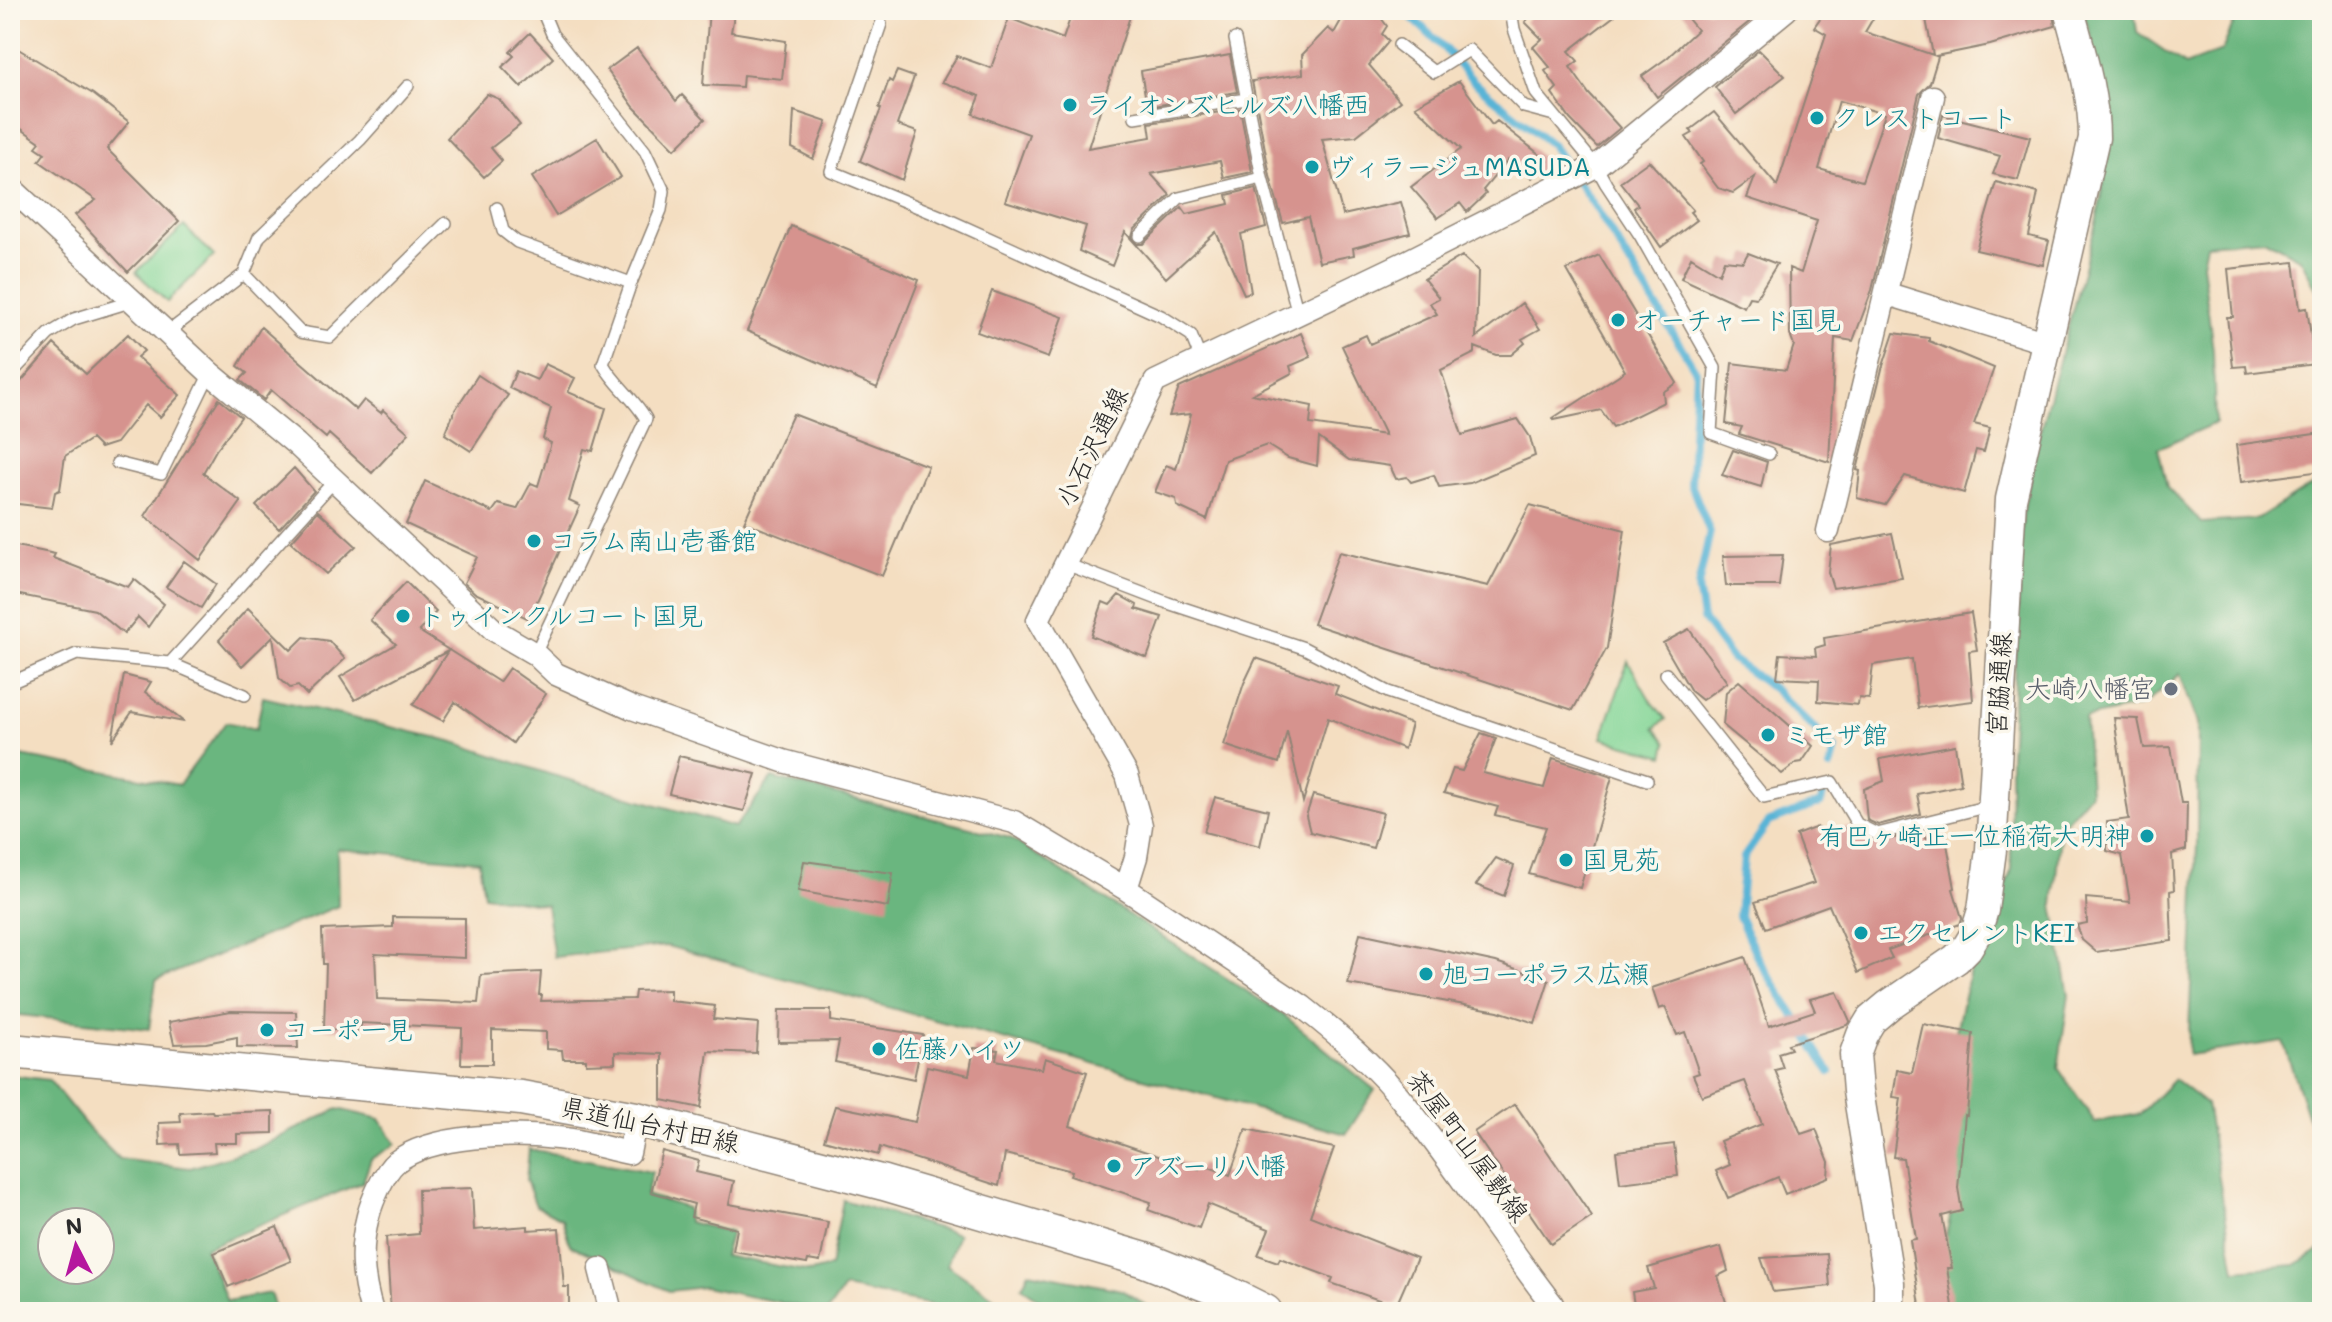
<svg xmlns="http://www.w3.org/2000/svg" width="2332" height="1322" viewBox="0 0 2332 1322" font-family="Mali,'Klee One',sans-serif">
<rect width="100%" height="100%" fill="#fbf7ec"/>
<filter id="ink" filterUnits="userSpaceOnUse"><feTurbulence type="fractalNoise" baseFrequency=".0125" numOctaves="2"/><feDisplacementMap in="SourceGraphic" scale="16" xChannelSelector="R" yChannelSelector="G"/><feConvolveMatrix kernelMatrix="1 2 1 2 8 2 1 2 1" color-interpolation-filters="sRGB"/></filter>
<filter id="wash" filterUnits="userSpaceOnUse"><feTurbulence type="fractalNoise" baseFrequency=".006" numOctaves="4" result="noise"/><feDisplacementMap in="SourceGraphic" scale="32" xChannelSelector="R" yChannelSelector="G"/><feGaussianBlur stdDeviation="1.8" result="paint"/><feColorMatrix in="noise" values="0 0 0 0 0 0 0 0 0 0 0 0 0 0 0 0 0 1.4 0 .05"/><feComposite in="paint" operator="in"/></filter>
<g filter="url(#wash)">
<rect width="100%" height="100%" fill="#f4dec1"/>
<!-- green -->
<path fill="#83d596" stroke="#578060" stroke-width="2" d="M184,226L214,256L167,302L136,272Z
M1628,661L1649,698L1666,719L1655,728L1667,743L1664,756L1602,738Z"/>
<!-- forest -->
<path fill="#6ab67f" stroke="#4a7055" stroke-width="2" fill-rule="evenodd" d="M2083,10H2134L2137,32L2185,65L2222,51L2239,10H2322V300L2301,259L2264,239L2206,244L2202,263L2213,350L2215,423L2158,448L2167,487L2202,523L2258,519L2315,483L2322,488V1129L2311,1127L2283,1041L2188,1055L2197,845L2198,723L2180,674L2144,705L2085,718L2090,793L2061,826L2053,905L2069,995L2058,1068L2095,1122L2140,1114L2174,1079L2206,1104L2235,1270L2296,1265L2322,1248V1312H1930L1950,1217L1934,1125L1970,971L2011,872L2010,757L2023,512L2038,439L2097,219L2108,157V116L2094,49Z
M263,697L451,741L549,774L735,827L772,778L1010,838L1285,1016L1375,1090L1346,1134L667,946L554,957L546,905L484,895L479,861L337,849L338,906L156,980L149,1029L10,1014V754L179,785L226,722L256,729Z
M10,1075L49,1080L89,1129L119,1159L190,1168L259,1147L338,1109L380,1119L396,1144L371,1159L363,1182L205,1248L227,1301L270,1293L275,1309L270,1312H10ZM52,1222H100V1270H52Z
M529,1149L652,1172L646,1195L687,1208L688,1222L731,1232L724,1256L811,1272L830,1267L843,1200L958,1234L947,1265L994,1297L964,1311L844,1288L827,1312L704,1287L669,1291L570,1245L562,1219L536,1206L526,1180Z
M1029,1272L1122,1290L1147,1306L1146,1312H1058L1022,1287Z"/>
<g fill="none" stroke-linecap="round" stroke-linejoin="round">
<!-- stream -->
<path stroke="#58b4d6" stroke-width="8" d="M1404,10L1444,48L1475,83L1552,145L1596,208L1696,371L1691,484L1710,532L1698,587L1703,619L1732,659L1775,690L1835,749L1830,767
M1823,793L1821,803L1769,822L1744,857L1739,916L1757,957L1830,1072"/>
</g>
<g id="blocks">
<!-- building -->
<path fill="#d6938e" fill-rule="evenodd" d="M709,10H735L731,32L786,41L782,79L743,75L742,87L703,85Z
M1073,10H1132L1088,148L1151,137L1149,123L1240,109L1252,172L1224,178L1220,161L1151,174L1170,195L1134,230L1132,237L1137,244H1143L1182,207L1187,214L1229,204L1227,195L1256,188L1266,227L1241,234L1251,292L1244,294L1216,232L1166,278L1125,232L1112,266L1079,251L1086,226L1005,201L1029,134L973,114L980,96L942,82L957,56L991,68L1009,18L1063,39Z
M1347,10H1375L1387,26L1382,34L1389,41L1369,65L1400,101L1356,136L1322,139L1343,215L1401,202L1410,233L1353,248L1354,255L1319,262L1308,217L1283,223L1270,176L1252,81L1303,74L1302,55L1328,28L1334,33Z
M1536,10H1622L1569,51L1578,61L1570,67L1589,94L1620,128L1597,147L1570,119L1552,93L1557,88L1545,71L1550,67L1533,47L1542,39L1525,22Z
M1681,10H1748L1754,18L1657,97L1642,76L1667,58L1697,30Z
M1826,10H1878L1865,32L1933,55L1925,14L1937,10H2052L2055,26L1990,45L1936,56L1938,57L1930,83L1919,94L1872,290L1853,341L1835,338L1829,462L1739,434L1742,427L1726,424L1732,363L1786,370L1794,345L1790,334L1789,268L1801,273L1817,221L1747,198L1755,177L1733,193L1718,188L1700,164L1703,162L1686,137L1693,133L1690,130L1714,112L1777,186L1826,34L1814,27ZM1839,101L1885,114L1862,181L1819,169Z
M530,33L553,58L521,87L502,67L514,56L510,52Z
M10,44L93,94L129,122L107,149L179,221L128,272L75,215L96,200L39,161L45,153L36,147L40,142L10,121Z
M637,48L676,101L682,95L705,119L675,149L634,107L607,70Z
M1759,50L1785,76L1736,114L1715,87Z
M1230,55L1237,92L1147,107L1141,71Z
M897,71L914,77L897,125L917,132L902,180L860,161L881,109L879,108L889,80L892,82Z
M1459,81L1492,125L1497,121L1548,161L1532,178L1508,160L1483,190L1486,194L1467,212L1460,203L1438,218L1411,187L1461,149L1415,106Z
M487,94L499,99L520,125L491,148L502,161L484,177L447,138Z
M794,111L827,122L813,159L792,148Z
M1943,115L2030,137L2018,180L1993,174L2000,156L1938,138Z
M597,138L621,177L556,216L532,177Z
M1649,161L1693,210L1690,212L1697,220L1661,247L1634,208L1638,205L1620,182Z
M1996,182L2038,193L2029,236L2049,241L2043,265L1976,250Z
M791,226L919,280L877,388L747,331Z
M1748,253L1777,264L1756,298L1749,297L1744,307L1681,278L1691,257L1719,274L1724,260L1743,262Z
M1599,255L1677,383L1663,392L1664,402L1613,427L1601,410L1554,420L1553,418L1625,371L1567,270Z
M1462,256L1478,271L1476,338L1522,303L1540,329L1522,339L1525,343L1511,355H1496L1475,347V353L1441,370L1462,435L1518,419L1530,437L1535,456L1470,483L1439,487L1434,475L1411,482L1407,477L1396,479L1390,466L1349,460L1319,438L1317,466L1288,458L1267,445L1225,460L1207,520L1177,506L1176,499L1155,492L1166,465L1176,469L1191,414L1169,416L1179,388L1301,333L1311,357L1290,366L1292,373L1252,394L1312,406L1310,424L1385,435L1342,346L1366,335L1370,344L1437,314L1430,303L1439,298L1424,279Z
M2294,262L2300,309L2307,308L2315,364L2247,373L2246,366L2233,367L2227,317H2233L2228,269Z
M992,291L1063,317L1048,358L977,332Z
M261,327L356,410L364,400L381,413L383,410L409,433L372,473L329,434L326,438L271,390L264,400L240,380L247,373L238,366Z
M1894,333L1929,338V341L1994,368L1974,424L1990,428L1984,452L1976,450L1964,493L1905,476L1885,505L1857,498L1860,471L1857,470L1882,369Z
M128,334L144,351L137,357L180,395L160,417L146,405L116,443L100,448L91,439L65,456L60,490L55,492L52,508L10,503V394L54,344L86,374Z
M545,364L575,378L568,392L606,408L593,451L584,449L569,501L580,506L529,619L475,593L464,583L477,557L406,524L425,481L492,512L498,504L517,509L531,483L538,486L551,443L543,439L551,408L509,388L516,371L537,380Z
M478,375L508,395L471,451L445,434L455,410Z
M219,399L241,417L216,450L203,473L241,502L200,560L145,516Z
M793,414L928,466L882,576L744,522Z
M2322,433V471L2241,482L2236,445Z
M1733,450L1767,462L1761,487L1722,475Z
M294,468L314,491L279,529L256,506Z
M1530,505L1625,530L1607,648L1573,710L1313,624L1339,552L1488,586Z
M318,511L356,546L326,574L291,542Z
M1892,533L1902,578L1833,588L1828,572L1831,545Z
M16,546L55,554L53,558L128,587L134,579L164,604L148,627L138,617L124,634L95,610L10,593V570Z
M1783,555L1779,586H1726L1723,556Z
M184,561L216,584L201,608L166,587Z
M406,582L436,612L419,631L499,682L509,668L546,694L513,743L455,702L443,721L413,705L448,651L355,700L340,677L396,644L370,620Z
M1119,595L1137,605L1136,609L1162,617L1147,658L1091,636L1103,602L1110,605Z
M248,608L291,650L304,637L329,641L345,659L307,695L298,686L290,688L279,678L273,636L242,666L219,640Z
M1971,613L1977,650L1969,651L1973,701L1918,708L1912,659L1873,665L1869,699L1859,698L1858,705L1818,701L1819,680L1777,678L1780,654L1816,656L1815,648L1825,645L1824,638Z
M1689,629L1727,682L1702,700L1691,691L1663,643Z
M1256,658L1338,686L1335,694L1411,724L1404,749L1328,718L1303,802L1287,731L1279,763L1224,745L1244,683Z
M124,675L151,682L145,692L184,722L132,712L112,741Z
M1739,681L1813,746L1802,762L1796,763L1782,774L1723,725L1726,692Z
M2114,718L2138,719L2144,748L2171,747L2181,803H2187L2186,850L2172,854L2174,890L2170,891L2172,941L2096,952L2082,940L2077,925L2087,923L2086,898L2130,902L2122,855L2107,851V822L2129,819Z
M1481,733L1496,738L1483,773L1544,788L1553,758L1612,777L1580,888L1529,874L1546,827L1495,815L1498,807L1444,793L1453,769L1462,771Z
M1955,745L1961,785L1917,794L1921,814L1878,825L1867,820L1864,789L1884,781L1880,759Z
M679,756L756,774L744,811L669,794Z
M1313,795L1383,813L1373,848L1310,832L1306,816Z
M1215,797L1268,810L1260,846L1204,832Z
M1817,827L1821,833L1849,827L1853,832L1878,842L1924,831L1926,838L1945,833L1955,888L1953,889L1962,918L1960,924L1888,950L1892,958L1858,973L1829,905L1766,928L1755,902L1814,883L1796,835Z
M1496,858L1514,866L1504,896L1476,885Z
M804,861L893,873L888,907L798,891Z
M393,917L465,918V958L375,954L377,999L478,1003L481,975L541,972L539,995H542L541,1001L634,999L635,991L670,990V1001L715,1006L713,1019L758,1023L756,1053L708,1051L701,1108L662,1100V1054L615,1052V1063L586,1064V1059H563L562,1050L546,1049V1032L492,1030V1064H461L462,1028L361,1023V1031L324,1029L326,964H323L322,930L393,927Z
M1360,933L1496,962L1549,980L1535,1023L1498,1011L1348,984Z
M1745,957L1769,1026L1815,1011L1810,999L1837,992L1850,1021L1847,1025L1788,1044L1791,1049L1778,1053L1783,1068L1775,1070L1801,1134L1816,1129L1829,1162L1828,1177L1785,1194L1778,1177L1728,1198L1716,1171L1730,1165L1720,1141L1762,1124L1745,1081L1702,1096L1693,1075L1699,1073L1685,1032L1677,1035L1665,1007L1659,1009L1652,988Z
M779,1010H831V1021L923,1035L914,1079L835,1062L839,1041L778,1042Z
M231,1011L296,1012L298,1048L237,1047V1037L206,1043L174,1044L169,1022Z
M1923,1024L1973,1033L1967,1116L1965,1115L1958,1188L1962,1211L1942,1216L1952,1268H1947L1954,1312H1921L1910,1240L1916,1239L1903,1158L1893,1157L1901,1098L1893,1097L1897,1070L1912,1073Z
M974,1048L998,1050L996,1060L1042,1069L1045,1058L1087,1072L1070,1126L1167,1159L1168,1157L1199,1169L1201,1164L1230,1175L1246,1129L1334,1148L1310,1216L1417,1258L1396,1306L1331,1283L1333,1278L1280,1258L1278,1262L1258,1255L1269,1229L1208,1204L1199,1228L1148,1210L1151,1202L1070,1175L1072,1171L1005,1154L999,1186L880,1147L878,1155L824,1140L835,1106L915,1122L927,1066L969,1075Z
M1515,1104L1592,1217L1551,1244L1474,1132Z
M212,1111L213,1113L273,1111V1133L237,1134V1143H214L215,1152L180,1154L179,1144L160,1145L159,1123L181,1122L180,1113Z
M1674,1144L1678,1176L1620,1183L1616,1151Z
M662,1151L699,1161L696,1172L734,1181L729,1204L828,1222L820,1262L808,1260L807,1264L733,1251L737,1229L691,1217L694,1204L651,1192Z
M472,1188L474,1230L528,1226V1230L559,1228L564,1287H569V1312H391L386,1237L419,1234L418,1190Z
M277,1227L291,1261L228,1287L214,1253Z
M1721,1247L1728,1271L1718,1276L1729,1312H1635L1632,1292L1654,1288L1648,1268Z
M1827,1254L1830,1286L1773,1292L1761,1258Z"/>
</g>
</g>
<g filter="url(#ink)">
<use href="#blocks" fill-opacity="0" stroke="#908476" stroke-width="2"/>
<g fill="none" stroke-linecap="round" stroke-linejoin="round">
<!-- lane casing -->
<g stroke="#908476" stroke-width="14">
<path id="lane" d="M1511,10L1514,29L1536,93L1596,166L1606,184L1641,237L1715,368L1711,433L1769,454
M881,24L831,171L940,216L1161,316L1191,335L1201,360
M1235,39L1262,178L1298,314
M1399,45L1434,72L1469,50L1524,107L1554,115
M1135,117L1246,99
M497,208L503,231L517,242L631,283
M1140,236L1179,198L1262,178
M244,274L259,237L360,140L408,86
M168,332L244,274L300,332L330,337L446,223
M10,375L49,334L74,319L133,301
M117,463L161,474L210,373
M1066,564L1168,603L1304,648L1388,692L1647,780
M535,654L646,419C634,398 615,385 603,364L631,283L661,210L664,191L645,151L552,34L542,10
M170,663L335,480
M1666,674L1764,797L1832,782L1857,824L1877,834L1993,805
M10,683L77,654L170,663L245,695"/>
</g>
<!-- street casing -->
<g stroke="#908476" stroke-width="25">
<path id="street" d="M10,187L210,373L296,444L494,630L535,654L556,674L632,708L783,761L1014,822L1126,889L1303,1007C1335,1032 1377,1067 1402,1100C1455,1165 1500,1237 1552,1304L1555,1312
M1888,294L2047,343
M1828,531L1933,97
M1126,889L1136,857L1141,825L1127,775L1038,620L1155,382L1408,261L1596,166L1786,10
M600,1269L611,1312
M372,1312C362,1278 359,1250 368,1216C372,1201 384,1172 396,1162C432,1134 513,1133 557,1138C581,1140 605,1148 629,1153L636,1119"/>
</g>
<!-- secondary casing -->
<g stroke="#908476" stroke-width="33">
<path id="secondary" d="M1889,1312V1283L1858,1091L1855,1054L1862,1035L1871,1020L1889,1005L1956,959L1967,948L1976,933L1983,910L1991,850L2011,499L2094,138C2094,94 2080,52 2069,10"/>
</g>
<!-- primary casing -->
<g stroke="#908476" stroke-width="37">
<path id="primary" d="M10,1051L521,1098L636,1119L884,1183L1145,1260L1223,1291L1265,1312"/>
</g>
<!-- lane -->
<use href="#lane" stroke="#fff" stroke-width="11"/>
<!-- street -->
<use href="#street" stroke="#fff" stroke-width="22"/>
<!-- secondary -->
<use href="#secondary" stroke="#fff" stroke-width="30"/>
<!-- primary -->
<use href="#primary" stroke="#fff" stroke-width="34"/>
</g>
</g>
<!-- markers -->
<g fill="#0f9aa8" stroke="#fbf7ec" stroke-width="3">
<circle cx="1070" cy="105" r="8"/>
<circle cx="1817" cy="118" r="8"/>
<circle cx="1312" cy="167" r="8"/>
<circle cx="1618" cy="320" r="8"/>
<circle cx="534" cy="541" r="8"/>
<circle cx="403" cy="616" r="8"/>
<circle cx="1768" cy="735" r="8"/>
<circle cx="2147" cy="836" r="8"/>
<circle cx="1566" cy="860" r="8"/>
<circle cx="1861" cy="933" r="8"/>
<circle cx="1426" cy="974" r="8"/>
<circle cx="267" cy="1030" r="8"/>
<circle cx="879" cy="1049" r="8"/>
<circle cx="1114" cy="1166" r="8"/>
</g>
<circle fill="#6b7280" stroke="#fbf7ec" stroke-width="3" cx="2171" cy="689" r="8"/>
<g text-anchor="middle" stroke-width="7" stroke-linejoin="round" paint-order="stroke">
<!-- culture labels -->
<g font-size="26" fill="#0d838f" stroke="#fbf7ec" text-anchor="start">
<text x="1086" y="114">ライオンズヒルズ八幡西</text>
<text x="1833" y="127">クレストコート</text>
<text x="1328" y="176">ヴィラージュMASUDA</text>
<text x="1634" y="329">オーチャード国見</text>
<text x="550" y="550">コラム南山壱番館</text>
<text x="419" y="625">トゥインクルコート国見</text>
<text x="1784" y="744">ミモザ館</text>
<text x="2131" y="845" text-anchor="end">有巴ヶ崎正一位稲荷大明神</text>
<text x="1582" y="869">国見苑</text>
<text x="1877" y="942">エクセレントKEI</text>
<text x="1442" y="983">旭コーポラス広瀬</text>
<text x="283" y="1039">コーポ一見</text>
<text x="895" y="1058">佐藤ハイツ</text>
<text x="1130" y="1175">アズーリ八幡</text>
</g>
<!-- street labels -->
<g font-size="26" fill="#2b2b2b" stroke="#fbf7ec">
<text transform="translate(1092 447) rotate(-64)" y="9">小石沢通線</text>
<text transform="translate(1999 684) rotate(-87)" y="9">宮脇通線</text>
<text transform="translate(650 1125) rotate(12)" y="9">県道仙台村田線</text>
<text transform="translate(1468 1146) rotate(53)" y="9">茶屋町山屋敷線</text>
</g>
<!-- worship labels -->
<g font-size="26" fill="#5b616d" stroke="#fbf7ec" text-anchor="end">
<text x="2155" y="698">大崎八幡宮</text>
</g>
</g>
<!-- margin -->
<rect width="2332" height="1322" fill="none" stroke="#fbf7ec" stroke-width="40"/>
<!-- north arrow -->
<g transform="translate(76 1246) rotate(354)"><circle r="38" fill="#fbf7ec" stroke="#a8a59f" stroke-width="2"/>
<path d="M0-6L14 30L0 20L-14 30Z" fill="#b5179e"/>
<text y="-12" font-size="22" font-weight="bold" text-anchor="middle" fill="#2b2b2b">N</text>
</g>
</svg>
